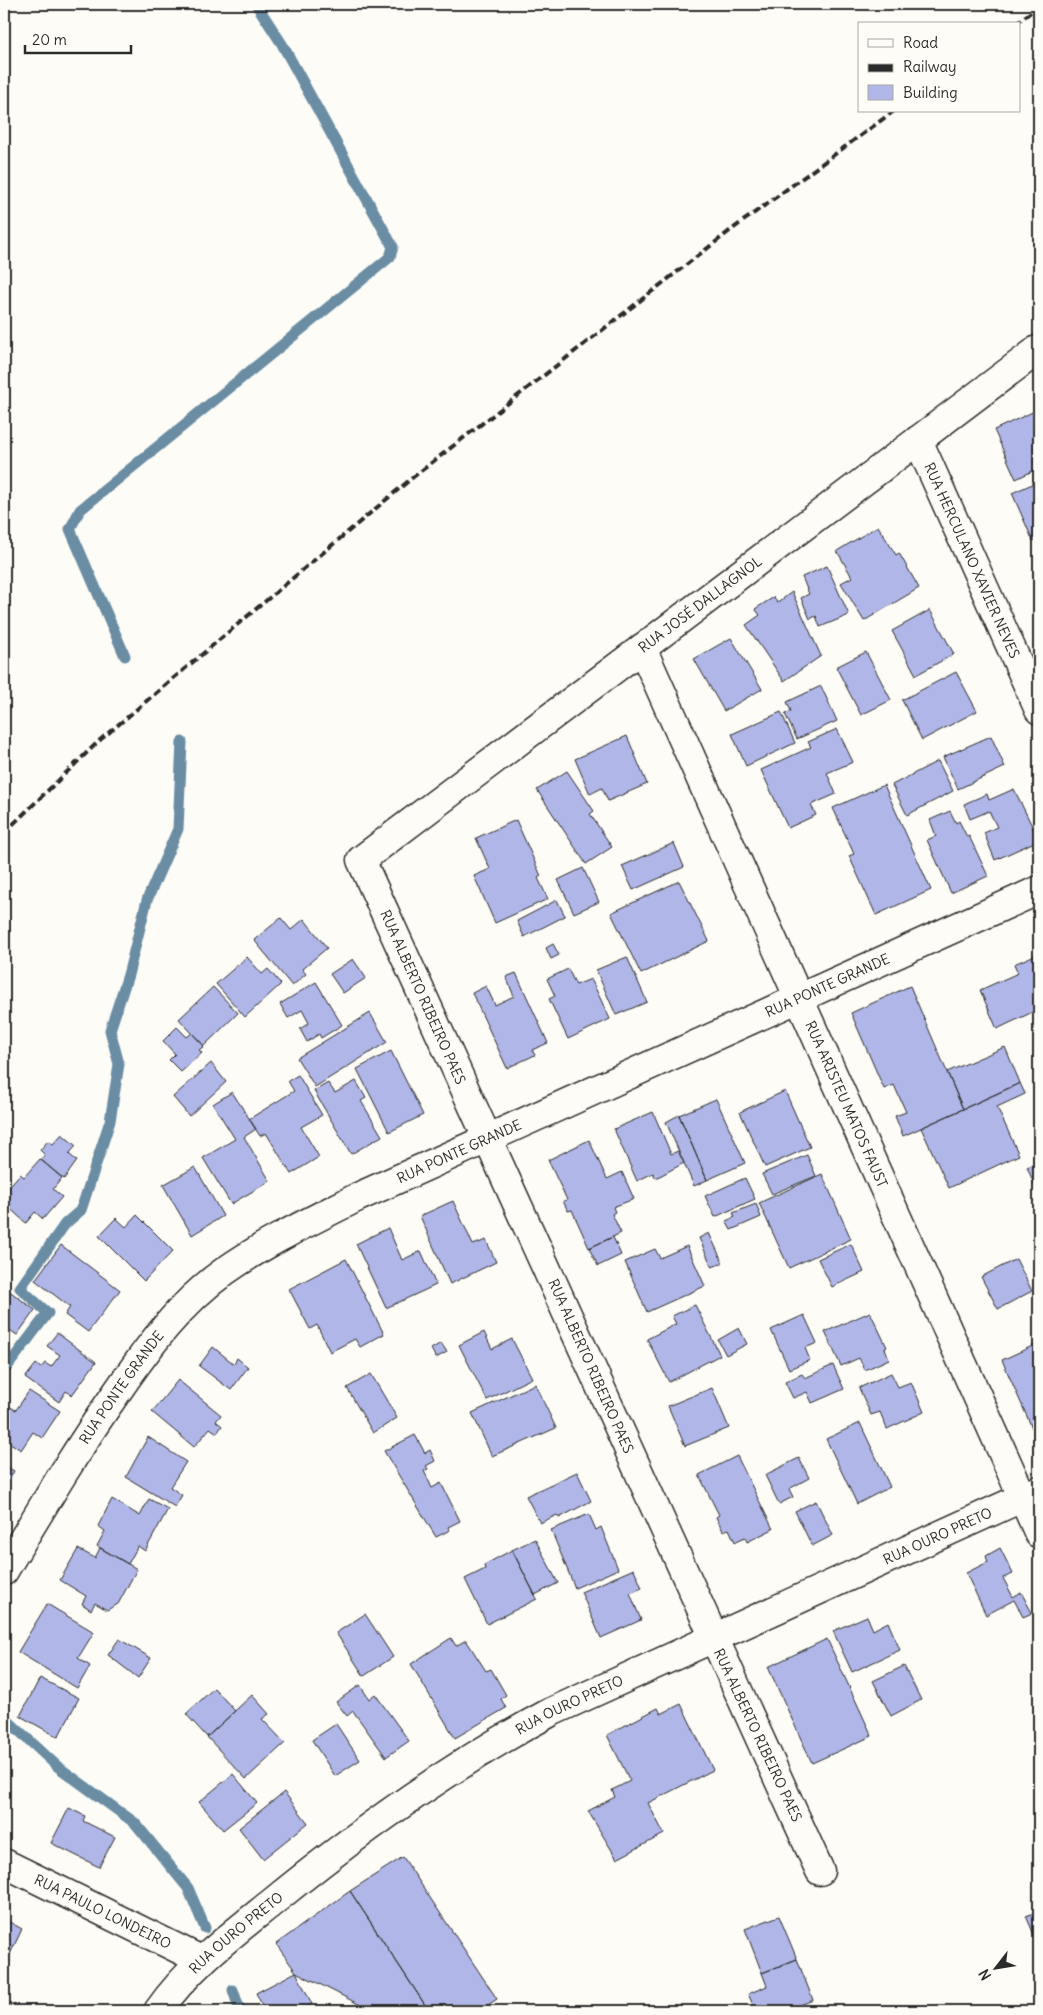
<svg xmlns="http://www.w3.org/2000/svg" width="1043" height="2015" viewBox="0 0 1043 2015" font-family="Delius,sans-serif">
<rect width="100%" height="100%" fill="#fdfcf7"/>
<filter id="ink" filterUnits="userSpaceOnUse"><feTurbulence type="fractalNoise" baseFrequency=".02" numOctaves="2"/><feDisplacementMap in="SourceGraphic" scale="10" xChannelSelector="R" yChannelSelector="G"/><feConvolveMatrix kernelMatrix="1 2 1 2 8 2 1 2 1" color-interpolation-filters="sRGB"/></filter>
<g filter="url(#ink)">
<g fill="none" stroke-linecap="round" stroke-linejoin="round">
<!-- stream -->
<path stroke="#6b8da4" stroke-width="11" d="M125,656L70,529L80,510L390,257L393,247L282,44L256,4
M4,1371L48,1313L20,1288L65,1224L81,1210L110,1121L119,1064L110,1030L128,975L147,900L178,829L182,742
M4,1717L57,1766L135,1823L188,1888L205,1928
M233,1990L240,2011"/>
</g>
<!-- building -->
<path fill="#b0b6e7" stroke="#2b2b2b" d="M1039,409V468L1016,479L994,430Z
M1039,481V538L1033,541L1012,493Z
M878,526L896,555L899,553L919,588L864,621L841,583L852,577L837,551Z
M827,566L849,615L820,627L816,616L810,619L801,598L809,594L802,577Z
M792,592L821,656L784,681L746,625L760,615L755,609L774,597L777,603Z
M930,610L954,654L916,675L892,631Z
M731,638L762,689L724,711L694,659Z
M866,652L891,700L861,715L836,667Z
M956,672L977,711L922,740L902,700Z
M821,686L837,721L797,739L785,714L791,711L787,702Z
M781,712L795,743L746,766L732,734Z
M837,729L853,762L827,773L836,794L811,805L816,815L788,828L761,770L811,747L808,742Z
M627,736L647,784L608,801L602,788L590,794L575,759Z
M991,736L1005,767L958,789L943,757Z
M938,761L953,791L907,815L892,785Z
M567,771L594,811L590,814L612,847L586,864L537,790Z
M884,785L931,890L876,915L849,856L854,854L833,808Z
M1014,789L1039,840L995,860L984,833L997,827L989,811L970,819L964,804L987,794L989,800Z
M950,811L956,823L959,821L967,837L969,836L988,876L951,893L927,840L936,836L930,820Z
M516,820L541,876L538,878L548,899L495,923L474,876L490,869L476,838Z
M674,843L684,867L633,890L622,866Z
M583,868L599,902L574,913L558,880Z
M679,881L709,941L641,974L611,913Z
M557,900L565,916L524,937L517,921Z
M281,918L291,930L304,919L327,948L302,969L306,974L292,986L254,940Z
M553,944L559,955L551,959L546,948Z
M1035,955L1039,966V1009L997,1029L980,990L1018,973L1014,964Z
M247,957L262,974L268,969L281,984L245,1017L216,984Z
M627,957L647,1002L616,1015L596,970Z
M353,959L366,978L343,993L330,974Z
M568,969L576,985L591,979L610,1019L568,1039L549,999L555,996L547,979Z
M516,973L548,1043L532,1050L535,1055L507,1068L472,993L486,986L495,1005L514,996L506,977Z
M316,982L342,1025L321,1038L319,1034L307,1042L300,1029L309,1023L302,1010L288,1018L280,1004Z
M910,986L963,1109L903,1136L895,1116L906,1112L894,1085L884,1089L851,1013Z
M213,987L238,1013L204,1046L179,1019Z
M370,1013L387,1042L315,1087L297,1058Z
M177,1027L187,1037L192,1033L204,1046L199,1050L202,1053L181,1072L169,1060L175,1054L163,1041Z
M1005,1047L1020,1083L963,1109L947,1072Z
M391,1051L423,1115L389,1132L357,1069Z
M211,1063L226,1082L189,1116L173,1097Z
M298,1075L322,1115L301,1127L319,1157L291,1174L266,1133L260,1136L249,1119L294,1091L288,1081Z
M356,1081L366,1098L361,1101L382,1136L351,1154L314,1091L328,1083L335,1093Z
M1020,1083L1025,1094L997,1107L1019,1155L949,1188L921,1128Z
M785,1091L810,1147L765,1167L740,1112Z
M232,1092L256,1129L244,1137L270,1181L231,1204L203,1158L235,1139L213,1104Z
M716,1099L745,1163L707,1180L679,1115Z
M653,1112L671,1154L678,1151L684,1163L656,1178L653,1173L637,1181L614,1129Z
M679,1115L707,1180L694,1186L666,1122Z
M62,1134L76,1146L69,1154L77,1161L64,1179L41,1160L45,1155L40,1150L48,1141L53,1144Z
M589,1140L607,1179L622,1172L634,1199L613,1207L615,1212L612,1214L621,1233L589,1248L572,1210L568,1211L563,1201L567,1200L548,1160Z
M807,1155L816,1176L772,1194L762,1174Z
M40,1159L62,1178L53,1189L62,1197L43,1219L35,1212L26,1223L4,1203L11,1194L6,1190L20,1174L24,1177Z
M1039,1162V1196L1027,1167Z
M195,1167L223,1216L192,1235L163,1185Z
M822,1174L851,1239L789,1268L759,1203Z
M745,1178L755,1199L715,1217L705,1196Z
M453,1201L473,1245L486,1240L496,1262L450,1284L420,1216Z
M756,1204L761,1217L731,1230L726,1221L735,1217L733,1213Z
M137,1215L173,1251L144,1281L99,1236L116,1218L126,1227Z
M388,1228L402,1260L421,1251L436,1285L386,1308L356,1244Z
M709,1233L723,1263L712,1267L699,1238Z
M613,1237L621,1255L598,1266L589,1248Z
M851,1244L864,1272L832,1287L818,1259Z
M61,1245L120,1290L88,1332L65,1315L70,1307L35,1280Z
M687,1246L705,1286L647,1312L625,1262L655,1249L660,1258Z
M346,1259L384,1334L360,1347L355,1339L330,1352L317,1325L310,1329L289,1289Z
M1016,1259L1032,1291L998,1309L981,1277Z
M4,1287L35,1310L17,1335L4,1326Z
M695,1305L720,1355L669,1382L647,1339L676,1324L672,1316Z
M870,1312L887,1347L885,1348L889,1359L865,1370L859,1358L841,1366L825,1332Z
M804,1315L817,1343L805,1348L810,1360L789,1369L771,1330Z
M739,1328L747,1344L726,1355L718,1340Z
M484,1332L492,1349L512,1339L532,1378L487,1400L459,1345Z
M57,1333L96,1362L72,1395L66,1391L59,1402L25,1378L36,1364L41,1368L45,1363L51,1367L60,1355L47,1346Z
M4,1338L9,1343L4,1349Z
M441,1343L447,1352L436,1358L431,1349Z
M1039,1343V1435L1036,1437L1002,1360Z
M213,1347L234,1364L237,1358L248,1367L231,1390L199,1366Z
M833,1365L844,1389L812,1403L807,1392L793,1398L785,1382L802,1374L805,1378Z
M891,1373L898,1387L911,1382L924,1412L887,1429L880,1412L871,1415L859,1388Z
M371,1374L397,1418L373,1433L347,1388Z
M178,1380L221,1415L216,1421L222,1426L217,1433L210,1428L194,1447L152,1412Z
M535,1384L556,1428L492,1456L472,1413Z
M712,1388L729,1428L685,1446L668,1406Z
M29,1391L60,1411L42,1438L33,1432L21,1450L4,1439V1404L16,1410Z
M860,1423L890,1487L857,1504L826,1439Z
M415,1435L425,1453L430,1450L435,1461L426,1466L428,1469L424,1471L432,1488L441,1483L460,1521L448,1527L450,1530L436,1537L384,1451Z
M148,1437L186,1462L170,1487L182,1495L175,1507L126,1477Z
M737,1456L773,1529L747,1542L745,1537L735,1542L729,1529L723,1531L716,1517L719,1515L699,1475Z
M799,1458L809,1478L789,1489L793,1497L779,1504L765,1475Z
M4,1465L14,1471L4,1489Z
M577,1472L591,1501L559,1518L557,1515L540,1523L526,1496Z
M112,1499L140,1516L149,1499L168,1509L145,1551L138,1546L128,1564L97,1546L105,1531L98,1526Z
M816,1501L833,1535L812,1546L795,1511Z
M589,1514L596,1530L601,1527L618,1569L575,1588L551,1530Z
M535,1539L558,1583L535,1595L512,1550Z
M100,1548L137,1569L118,1604L107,1610L95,1603L91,1610L82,1604L86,1596L60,1580L78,1549L95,1558Z
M1000,1548L1013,1574L1003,1578L1013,1597L1021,1592L1032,1613L1023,1617L1014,1600L986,1615L966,1573L988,1562L986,1556Z
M512,1550L537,1599L487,1624L465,1579L485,1569L484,1565Z
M634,1569L642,1588L630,1593L641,1620L601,1638L581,1592Z
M47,1604L94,1632L78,1658L90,1666L77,1688L18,1652Z
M365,1614L393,1657L364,1676L336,1633Z
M867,1616L873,1630L888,1622L900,1650L852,1672L833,1631Z
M451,1638L456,1646L466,1640L486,1671L491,1669L506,1695L501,1699L506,1708L455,1738L411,1664Z
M119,1639L151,1658L138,1678L108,1655Z
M827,1639L872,1736L812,1763L768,1667Z
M904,1666L921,1700L891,1716L873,1681Z
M40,1678L79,1698L58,1737L20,1716Z
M360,1685L369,1699L375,1694L409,1741L386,1757L353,1711L347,1716L336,1702Z
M214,1688L235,1711L207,1737L186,1714Z
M252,1695L269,1714L262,1719L285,1743L246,1779L207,1737Z
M681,1704L713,1770L648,1803L664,1834L617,1859L588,1811L615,1797L612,1790L630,1781L607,1735L658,1708L661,1714Z
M336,1724L360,1760L335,1776L312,1740Z
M233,1774L257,1803L223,1830L199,1802Z
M284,1792L308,1823L263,1859L239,1828Z
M69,1808L85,1816L83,1821L115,1837L99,1867L51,1843Z
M403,1857L497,1999L479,2011H429L350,1891Z
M350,1891L429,2011H372L296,1972L276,1944Z
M1039,1911V1946L1026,1916Z
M779,1916L797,1959L762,1973L745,1929Z
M4,1919L22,1929L4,1967Z
M797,1959L813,2000L785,2011H756L748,1994L767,1986L762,1973Z
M296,1972L312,2004L298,2011H265L256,1993Z"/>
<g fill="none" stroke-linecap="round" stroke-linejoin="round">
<!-- street casing -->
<g stroke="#2b2b2b" stroke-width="31">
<g id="street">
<path id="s1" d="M918,440L1039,710"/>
<path id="s2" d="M642,648L1039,1534"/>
<path id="s3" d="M4,1863L201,1960"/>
<path id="s4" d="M820,1871L361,860L1039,349"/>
<path id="s5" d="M158,2011C188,1968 229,1937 270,1904C358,1832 450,1766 551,1712L1039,1490"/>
</g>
</g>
<!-- secondary casing -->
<g stroke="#2b2b2b" stroke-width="31">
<g id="secondary">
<path id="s6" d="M4,1571C40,1511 76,1450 117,1392C148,1347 181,1302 225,1271C266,1242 313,1220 358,1197L1039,890"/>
</g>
</g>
<!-- street -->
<use href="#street" stroke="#fdfcf7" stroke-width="28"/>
<!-- secondary -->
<use href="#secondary" stroke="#fdfcf7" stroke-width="28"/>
<!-- rail -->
<path stroke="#2b2b2b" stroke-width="4" stroke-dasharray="8 4" stroke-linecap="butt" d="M1015,24L1039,6
M4,833L100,740L412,478L731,230L894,111"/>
</g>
</g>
<g text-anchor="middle" stroke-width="4.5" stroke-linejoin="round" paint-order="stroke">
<!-- street labels -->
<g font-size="14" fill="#2b2b2b" stroke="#fdfcf7">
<text dy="5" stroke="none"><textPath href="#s1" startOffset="132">RUA HERCULANO XAVIER NEVES</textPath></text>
<text dy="5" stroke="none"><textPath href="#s4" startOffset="1535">RUA JOSÉ DALLAGNOL</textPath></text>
<text dy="5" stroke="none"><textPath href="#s6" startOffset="1042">RUA PONTE GRANDE</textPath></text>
<text transform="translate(423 997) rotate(66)" y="5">RUA ALBERTO RIBEIRO PAES</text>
<text dy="5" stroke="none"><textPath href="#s2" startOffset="500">RUA ARISTEU MATOS FAUST</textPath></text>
<text dy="5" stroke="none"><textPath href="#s6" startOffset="638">RUA PONTE GRANDE</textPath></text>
<text transform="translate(591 1366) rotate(66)" y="5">RUA ALBERTO RIBEIRO PAES</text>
<text dy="5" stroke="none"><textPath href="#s6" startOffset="218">RUA PONTE GRANDE</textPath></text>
<text dy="5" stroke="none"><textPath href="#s5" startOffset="921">RUA OURO PRETO</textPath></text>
<text dy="5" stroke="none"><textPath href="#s5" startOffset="516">RUA OURO PRETO</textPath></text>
<text transform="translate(758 1735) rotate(65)" y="5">RUA ALBERTO RIBEIRO PAES</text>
<text dy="5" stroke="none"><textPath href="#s3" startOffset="110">RUA PAULO LONDEIRO</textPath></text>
<text dy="5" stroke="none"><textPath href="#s5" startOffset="111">RUA OURO PRETO</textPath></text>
</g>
</g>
<!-- margin -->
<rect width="1043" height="2015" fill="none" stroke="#fdfcf7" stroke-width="20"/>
<rect x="10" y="10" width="1023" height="1995" fill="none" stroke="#2b2b2b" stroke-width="2" filter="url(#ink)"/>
<!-- legend -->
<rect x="858" y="22" width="162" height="90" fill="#fdfcf7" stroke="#a9a8a5"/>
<rect x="868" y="39" width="25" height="8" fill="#fdfcf7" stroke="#a9a8a5"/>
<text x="903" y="48" font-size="15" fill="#2b2b2b">Road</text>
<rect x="868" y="64" width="25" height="8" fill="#2b2b2b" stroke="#a9a8a5"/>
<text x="903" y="72" font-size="15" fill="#2b2b2b">Railway</text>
<rect x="868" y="85" width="25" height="15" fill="#b0b6e7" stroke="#a9a8a5"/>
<text x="903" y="98" font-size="15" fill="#2b2b2b">Building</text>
<!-- north arrow -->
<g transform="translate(996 1968) rotate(239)" stroke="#fdfcf7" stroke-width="4" paint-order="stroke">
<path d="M0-4L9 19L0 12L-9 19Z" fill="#2b2b2b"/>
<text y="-8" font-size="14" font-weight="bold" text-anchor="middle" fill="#2b2b2b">N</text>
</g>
<!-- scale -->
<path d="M25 45v8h106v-8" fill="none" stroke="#2b2b2b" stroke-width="2.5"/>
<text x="32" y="45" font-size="15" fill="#2b2b2b" stroke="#fdfcf7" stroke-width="4" paint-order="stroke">20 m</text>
</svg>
